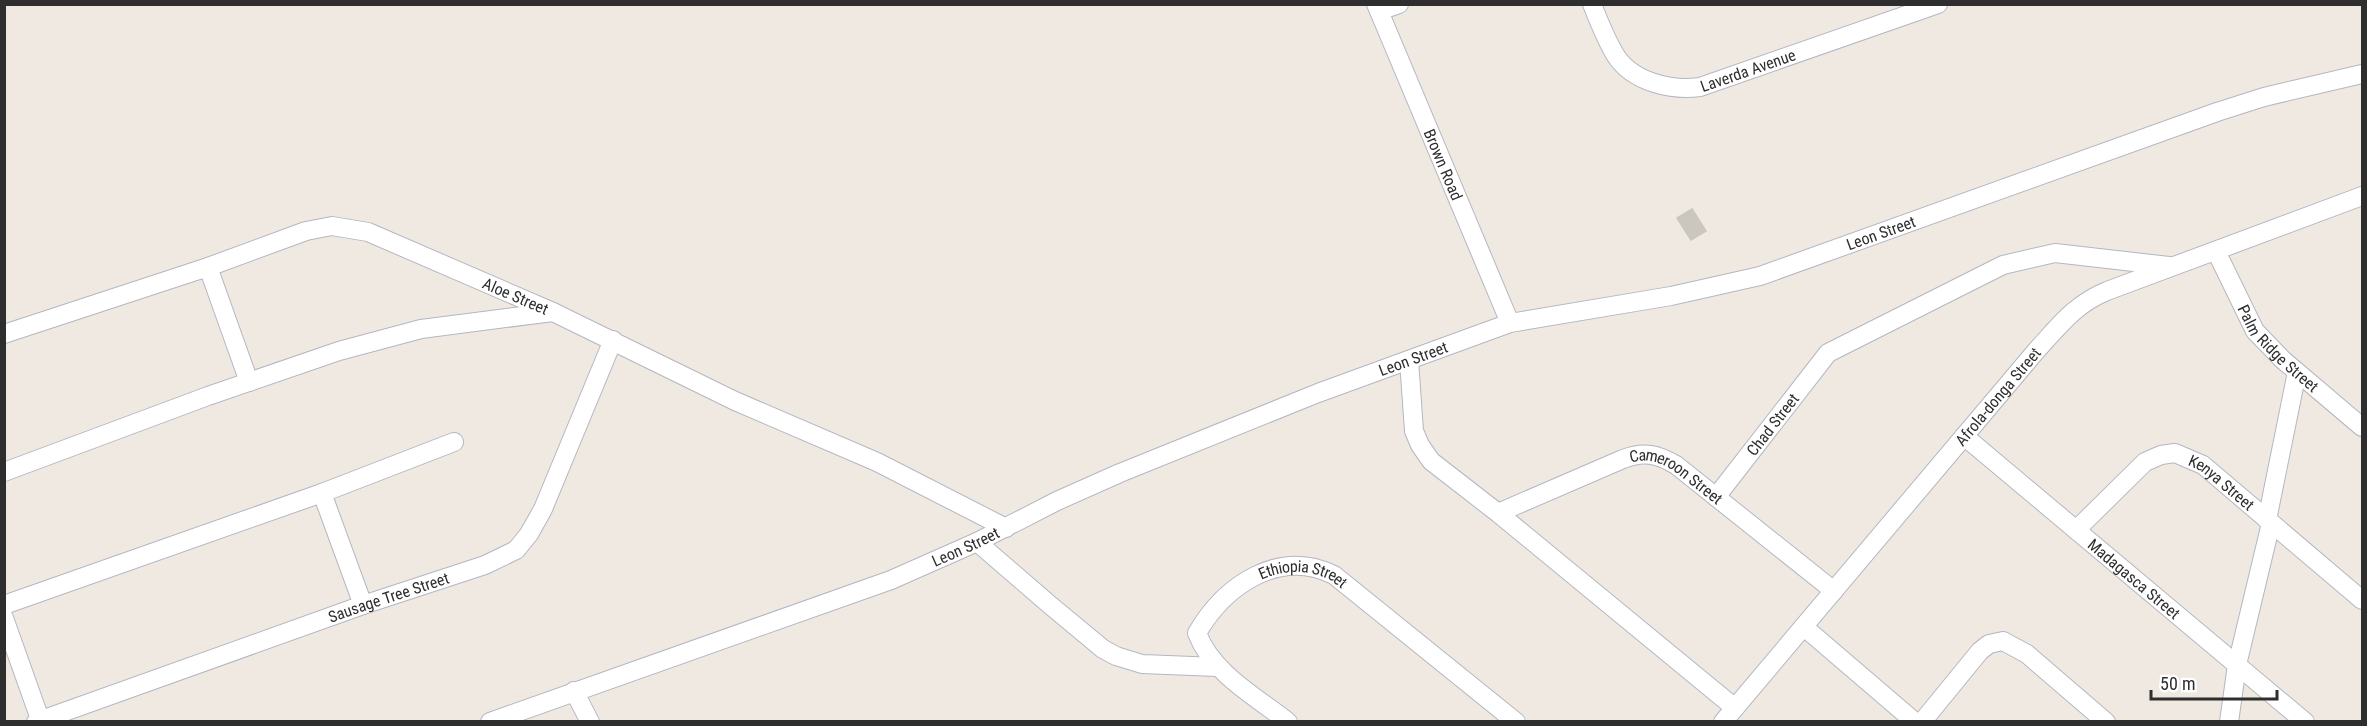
<svg xmlns="http://www.w3.org/2000/svg" width="2367" height="726" viewBox="0 0 2367 726" font-family="'Roboto Condensed',sans-serif">
<rect width="100%" height="100%" fill="#efe9e1"/>
<!-- building -->
<path fill="#cbc7bf" stroke="#cbc5ba" stroke-width="1.5" d="M1692,209L1706,231L1691,240L1677,218Z"/>
<g fill="none" stroke-linecap="round" stroke-linejoin="round">
<!-- minor casing -->
<g stroke="#b4b7c1" stroke-width="20">
<g id="minor">
<path id="s1" d="M1376,4L1510,323"/>
<path id="s2" d="M1592,4C1599,22 1606,40 1616,56C1633,82 1671,91 1700,87L1938,4"/>
<path d="M1379,11L1399,4"/>
<path id="s3" d="M2216,251L2255,331L2283,360L2362,427"/>
<path d="M208,267L249,382"/>
<path id="s4" d="M4,334L208,267L306,231L332,226L368,232L553,312L735,401L877,462L1006,528"/>
<path d="M1409,360L1414,431L1420,445L1431,461L1498,513L1735,708"/>
<path id="s5" d="M1964,436L2305,722"/>
<path d="M4,472L208,396L339,351L421,329L553,312"/>
<path d="M322,493L363,605"/>
<path id="s6" d="M1716,497L1828,353L2003,265L2055,253L2169,266"/>
<path id="s7" d="M1498,513L1623,459C1644,451 1657,454 1676,465L1834,591"/>
<path d="M2267,520L2297,372"/>
<path id="s8" d="M2076,530L2145,462L2161,455L2175,453L2203,465L2362,600"/>
<path d="M977,542L1050,605L1103,649L1116,656L1142,664L1217,667"/>
<path d="M4,605L322,493L454,442"/>
<path d="M4,618L41,722"/>
<path d="M1804,627L1915,722"/>
<path d="M574,691L590,722"/>
<path id="s9" d="M36,722L363,605L485,565L516,550L529,534L543,509L613,340"/>
<path id="s10" d="M490,722L891,580L977,542L1057,501L1120,473L1318,393L1510,323L1671,296L1760,276L2217,112L2264,97L2362,74"/>
<path id="s11" d="M1288,722C1255,696 1212,673 1197,633C1225,585 1279,548 1334,575L1516,722"/>
<path id="s12" d="M1723,722L2036,351C2059,326 2075,304 2107,291L2362,196"/>
<path d="M1922,722L1980,651L1989,644L2003,641L2027,654L2106,722"/>
<path d="M2229,722L2237,665L2271,523"/>
</g>
</g>
<!-- minor -->
<use href="#minor" stroke="#fff" stroke-width="18"/>
</g>
<g text-anchor="middle" stroke-width="6" stroke-linejoin="round" paint-order="stroke">
<!-- street labels -->
<g font-size="16" fill="#2e2e2e" stroke="#fff">
<text dy="6" stroke="none"><textPath href="#s2" startOffset="202">Laverda Avenue</textPath></text>
<text dy="6" stroke="none"><textPath href="#s1" startOffset="174">Brown Road</textPath></text>
<text dy="6" stroke="none"><textPath href="#s10" startOffset="1479">Leon Street</textPath></text>
<text dy="6" stroke="none"><textPath href="#s4" startOffset="543">Aloe Street</textPath></text>
<text dy="6" stroke="none"><textPath href="#s3" startOffset="117">Palm Ridge Street</textPath></text>
<text dy="6" stroke="none"><textPath href="#s10" startOffset="993">Leon Street</textPath></text>
<text dy="6" stroke="none"><textPath href="#s12" startOffset="426">Afrola-donga Street</textPath></text>
<text dy="6" stroke="none"><textPath href="#s6" startOffset="92">Chad Street</textPath></text>
<text dy="6" stroke="none"><textPath href="#s7" startOffset="196">Cameroon Street</textPath></text>
<text dy="6" stroke="none"><textPath href="#s8" startOffset="184">Kenya Street</textPath></text>
<text dy="6" stroke="none"><textPath href="#s10" startOffset="507">Leon Street</textPath></text>
<text dy="6" stroke="none"><textPath href="#s5" startOffset="222">Madagasca Street</textPath></text>
<text dy="6" stroke="none"><textPath href="#s11" startOffset="262">Ethiopia Street</textPath></text>
<text dy="6" stroke="none"><textPath href="#s9" startOffset="374">Sausage Tree Street</textPath></text>
</g>
</g>
<!-- border -->
<rect width="2367" height="726" fill="none" stroke="#2e2e2e" stroke-width="12"/>
<!-- scale -->
<path d="M2151 690v9h126v-9" fill="none" stroke="#2e2e2e" stroke-width="3"/>
<text x="2160" y="690" font-size="18" fill="#2e2e2e" stroke="#ffffff" stroke-width="4.5" paint-order="stroke">50 m</text>
</svg>
